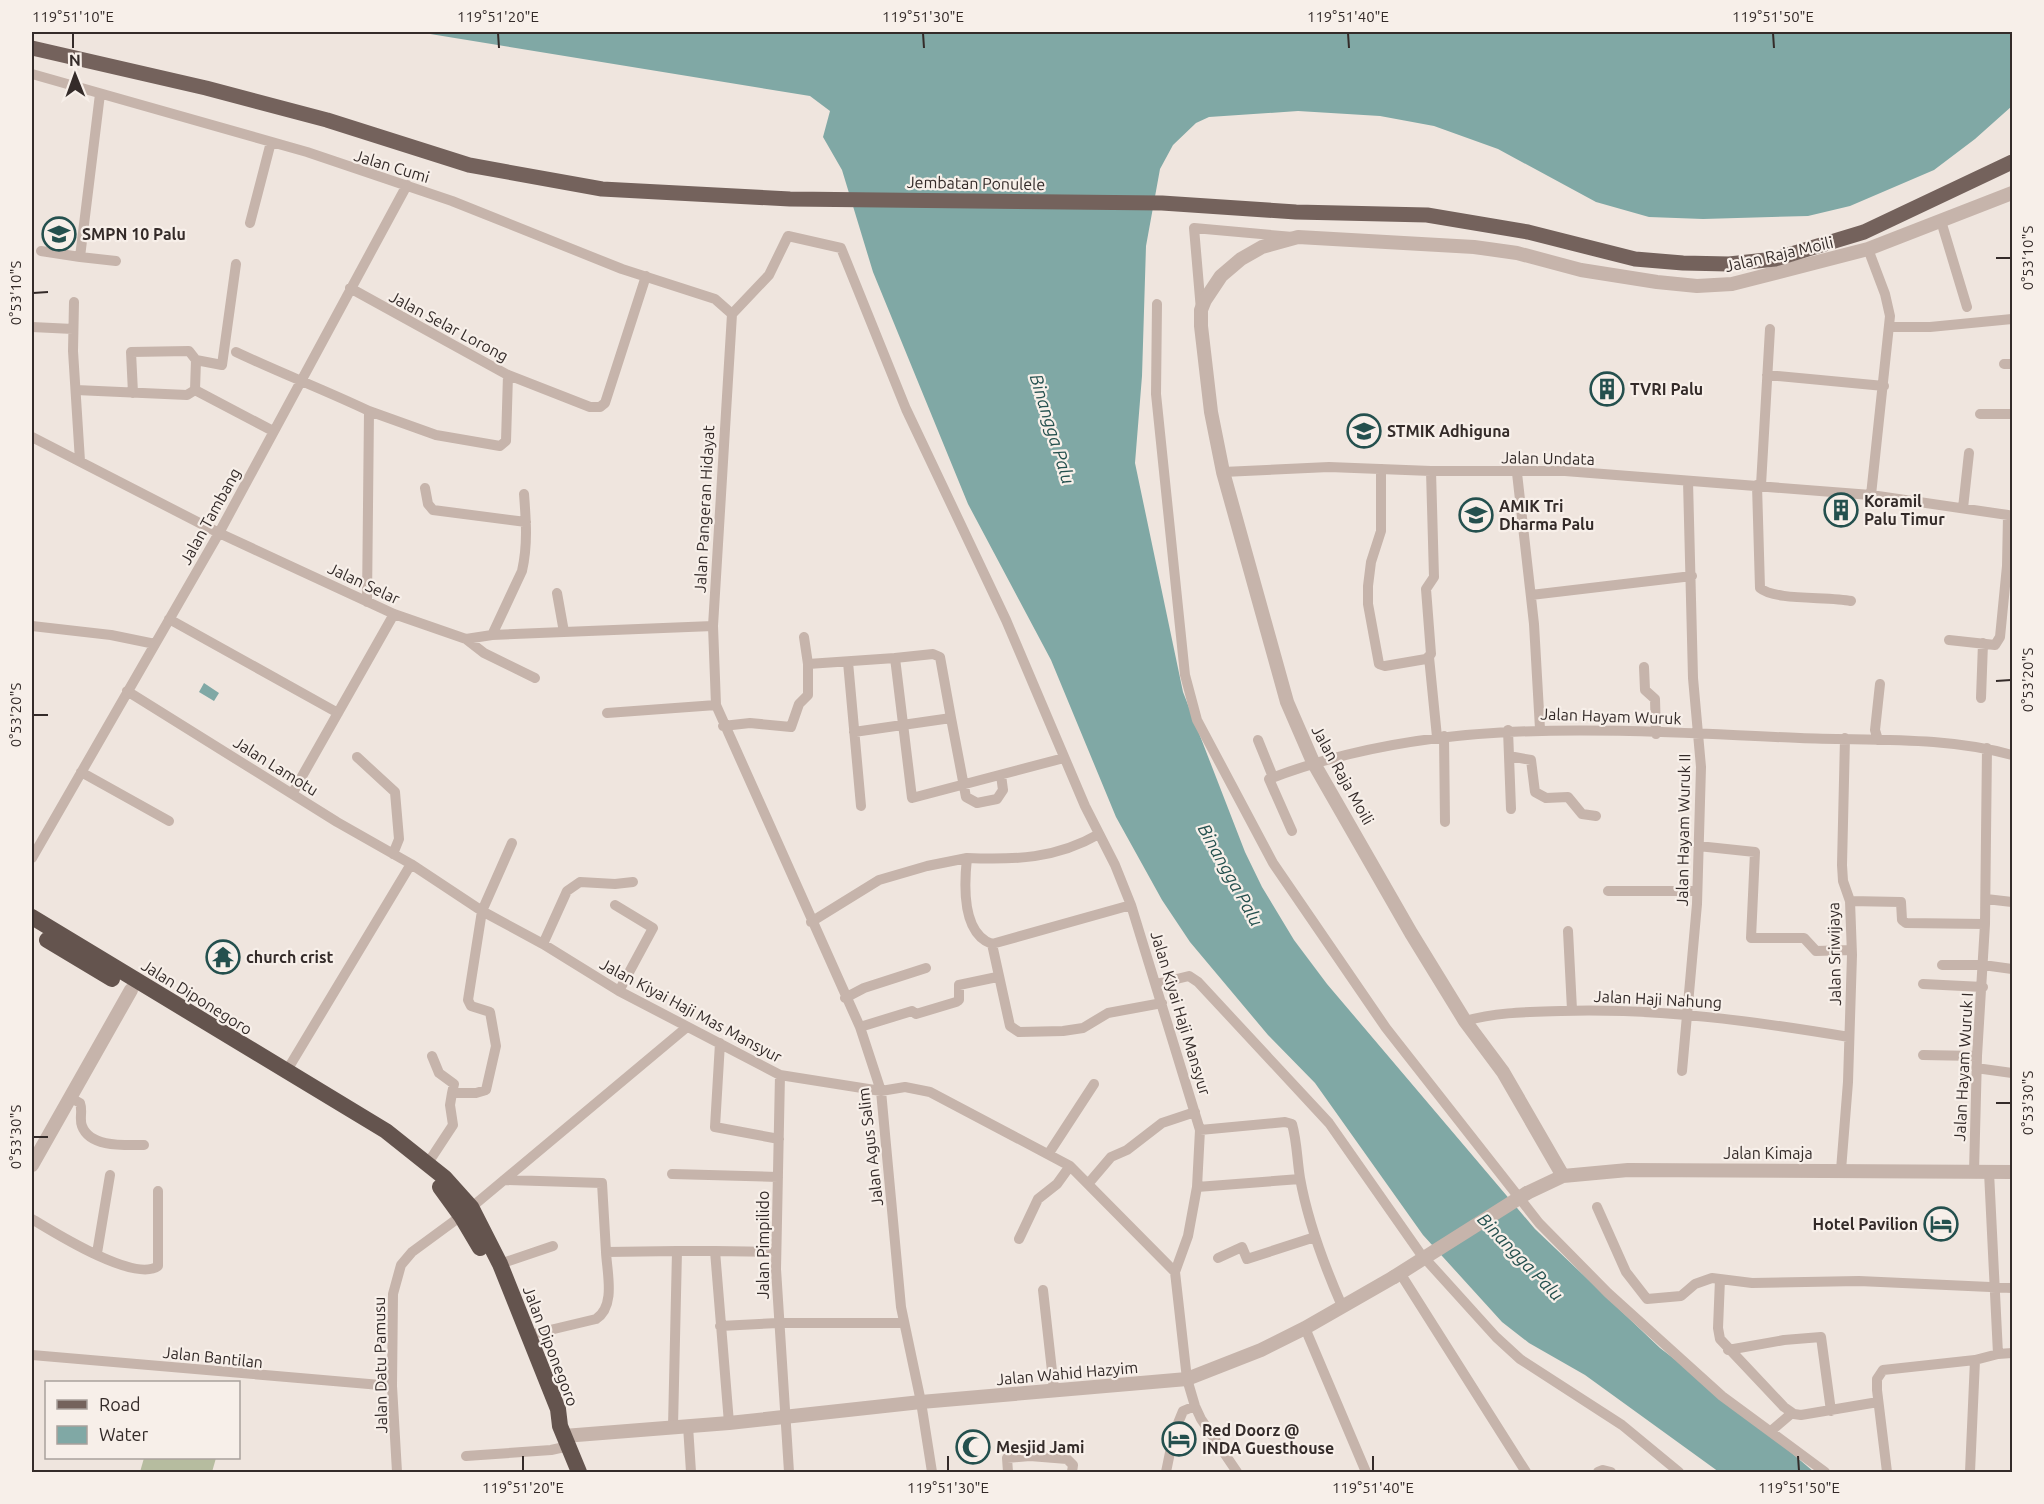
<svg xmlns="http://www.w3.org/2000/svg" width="2044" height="1504" viewBox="0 0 2044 1504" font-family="Ubuntu,sans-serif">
<rect width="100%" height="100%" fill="#efe5de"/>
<!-- green -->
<path fill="#b6bc9f" d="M144,1458H216L212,1472H140Z"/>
<!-- water -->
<path fill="#80a8a5" d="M418,32H2012V106L1975,139L1934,170L1850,206L1808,216L1703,219L1649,217L1596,202L1498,149L1434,126L1380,116L1298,111L1209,117L1196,123L1173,145L1160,169L1146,246L1142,376L1135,463L1183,692L1245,852L1262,887L1294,940L1327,984L1535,1229L1660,1348L1745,1413L1814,1472H1719L1585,1375L1529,1343L1502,1322L1423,1235L1315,1083L1268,1035L1190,942L1162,900L1116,817L1051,660L968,504L873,272L842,170L823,137L830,111L810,96Z
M204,683L219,693L214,701L199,692Z"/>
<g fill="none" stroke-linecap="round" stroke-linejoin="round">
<!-- minor -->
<path stroke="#c6b4ab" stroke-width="10" d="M32,74L307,152L452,201L622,269L715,299L732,314
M100,94L80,257L116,261
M1941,221L1967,307
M250,223L271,142
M1868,249L1885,294L1890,316L1871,495
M41,251L80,257
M350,288L508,375L506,441L500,446L436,435L369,411
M74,302L73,351L80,461
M1157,304L1156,394L1185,675L1197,720L1273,863L1386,1028L1539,1223L1608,1293L1722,1396L1825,1472
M1201,310L1194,228L1293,237
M732,314L769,275L788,236L841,248L906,409L1006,620L1085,806L1115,865L1131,905L1200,1130L1197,1187L1188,1236L1175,1272
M732,314L713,626L716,705L860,1027L881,1091L901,1307L921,1402L932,1472
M32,327L73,329
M1890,327H1930L2012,319
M236,352C280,373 325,390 369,411L367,602
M2004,364H2012
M508,375L590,407H600L605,403L646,276
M1767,375L1884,386
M76,390L187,395L195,390L196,360L222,365L236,264
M195,390L273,431
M133,393L131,352L189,351L196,360
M1980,414H2012
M32,437L219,533L394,614L466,639L492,635L713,626
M1381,469V531L1371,562L1368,586V604L1379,664L1385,666L1426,659L1431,654L1426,589L1434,577L1431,471
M1223,472L1329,467L1431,471H1565L1871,495L2008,515L2007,566L2012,567
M1517,473L1534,624L1540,729
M1757,485L1760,588C1775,601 1829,596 1851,601
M1761,485L1770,329
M425,488L428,504L433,510L526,522
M1963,508L1969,453
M557,593L564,632
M1531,595L1692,576
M169,619L338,713
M32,626L111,635L155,644
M492,635L522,571C528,545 526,520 524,494
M466,639L484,653L535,678
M1949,640L1995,645L2000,637L2007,566
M1429,657L1437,737
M848,662L861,806
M808,664L895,658L912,798L1064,758
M1644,667L1645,690L1655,699L1656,734
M127,691L337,822L411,864L482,911L543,944L619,991L780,1075L881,1091L905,1087L930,1092L1070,1166L1175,1272L1187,1379L1195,1406L1201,1419L1237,1472
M1981,698L1983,643
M607,713L716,705
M951,718L966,797L977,803L997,799L1003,790L1001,775
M723,726L750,723L791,727L799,704L808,695V664L804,637
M1508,730L1511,809
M854,732L951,718L940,657L933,654L895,658
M1444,736L1445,822
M1258,740L1273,777
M1878,740L1875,730L1880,684
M1509,756L1531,760L1535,792L1546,798L1568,797L1582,814L1596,816
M357,757L395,792L399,839L393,854
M81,772L169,821
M292,794L394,614
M1292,831L1269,779C1440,713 1621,731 1800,738C1870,741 1944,736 2012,755
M1698,846L1755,852L1751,938H1804L1816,951L1851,950
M32,858L219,533L407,185
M967,858C1014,860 1056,859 1099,834
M1608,891H1697
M1986,899L2012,902
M1850,901L1901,902L1902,920L1906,923L1985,924
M615,905L653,928L619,991
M811,922L879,880L927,866L967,858C964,885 962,933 992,944L1010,1026L1019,1032L1063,1031L1083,1028L1108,1013L1162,1003
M1568,931L1572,1010
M543,944L567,891L580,882L615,884L633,882
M992,944L1131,905
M1942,965H1983L2012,969
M1156,984L1189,976L1198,982L1329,1123L1420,1253L1496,1337L1520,1359L1622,1425L1679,1472
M1923,984L1983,987
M845,998L864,988L926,968
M1465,1021C1497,1012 1528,1012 1561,1011C1659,1008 1753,1021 1849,1037
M860,1027L912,1011L916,1014L956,1002L959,1000V985L997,977
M720,1043L715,1127L779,1139
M1923,1055L1977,1056
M432,1056L439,1073L454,1084L452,1093
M1976,1068L2012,1073
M1682,1071L1697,904L1701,767L1693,678L1688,481
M286,1072L411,864
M780,1075L776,1269L789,1472
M71,1098L80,1103C83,1111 79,1119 82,1126C90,1148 126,1145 144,1145
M1200,1130L1285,1122L1292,1124C1297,1141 1297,1160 1300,1178C1308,1223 1324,1265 1342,1306
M1049,1153L1094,1084
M428,1163L453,1125L450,1105L452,1093H476L486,1090L496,1046L490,1012L471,1006L468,1000L482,911L512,843
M1841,1170L1848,1082L1852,955L1850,901L1843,881L1842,865L1845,738
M1974,1172L1977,1056L1985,924L1987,748
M1989,1172L1998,1354L2012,1353
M672,1174L778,1177
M504,1180L602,1183L606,1252
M1088,1184L1111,1157L1127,1150L1162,1123L1195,1112
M1197,1187L1300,1179
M1597,1207L1626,1272L1647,1299L1681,1296L1695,1284L1712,1278L1752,1283L1859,1281L2012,1288
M32,1219C55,1233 135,1283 158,1266V1191
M1019,1239L1038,1199L1057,1184L1070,1166
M677,1251H715
M97,1253L110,1175
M1218,1258L1242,1247L1247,1259L1315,1237
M500,1264L553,1246
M1400,1273L1526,1472
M1720,1279L1718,1328L1720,1339L1784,1407L1794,1414L1801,1415L1878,1402
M1043,1290L1054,1389
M720,1326L778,1323H904
M1305,1328L1366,1472
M529,1335L596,1319C616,1306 607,1273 606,1252L677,1251L673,1427
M1728,1350L1784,1340L1821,1337L1831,1411
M32,1355L392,1386
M729,1423L715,1251L776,1252
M688,1426L691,1472
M1771,1431L1792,1413
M466,1456L551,1450L569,1446
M397,1472L392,1386L393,1294L401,1265L412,1252L461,1216L687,1027
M1008,1472L1007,1458L1030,1456L1067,1459L1073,1465L1072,1472
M1166,1472L1174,1433L1183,1411L1195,1406
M1598,1472L1603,1470L1611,1472
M1887,1472L1877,1390V1379L1883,1370L1975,1360L1998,1354
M1970,1472L1975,1360"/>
<!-- tertiary -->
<path stroke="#c6b4ab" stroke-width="14" d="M32,1165L131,990
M1563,1176L1503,1072L1465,1021L1411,933L1313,762L1287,702L1223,472L1211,412L1201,326V310L1205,300L1221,276L1241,259L1262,247L1298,237L1474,247L1517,253L1581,270L1657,282L1697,286L1732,284L1868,249L2012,193
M1527,1193L1563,1176L1628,1170L2012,1172
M564,1436L729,1423L921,1402L1187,1379L1261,1350L1305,1328L1394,1277"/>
<!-- primary -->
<path stroke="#74625c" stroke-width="15" d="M32,48L206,88L327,120L469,165L602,189L790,199L1162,203L1296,212L1427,215L1528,232L1635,259L1683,263L1729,264L1775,259L1864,232L2012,162"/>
<!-- trunk -->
<path stroke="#64544e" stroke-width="16" d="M32,917L386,1131L445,1178L471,1207L500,1264L558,1409L560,1426L579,1472
M47,940L112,979
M440,1187L461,1216L480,1248"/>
<!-- tertiary-bridge -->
<path stroke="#c6b4ab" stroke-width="14" d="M1394,1277L1527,1193"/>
</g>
<!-- ticks -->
<path fill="none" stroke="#342b29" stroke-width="2" d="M73,33V48M498,33L499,48M923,33L924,48M1348,33L1349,48M1773,33L1774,48M1996,258H2011M33,293L48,292M1996,681L2011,680M33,715H48M1996,1103H2011M33,1137H48M523,1456V1471M948,1456V1471M1373,1456V1471M1798,1456L1799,1471"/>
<!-- icons -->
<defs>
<g id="school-ring" transform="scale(1.725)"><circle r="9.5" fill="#f7efe9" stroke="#24504e" stroke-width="1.5"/><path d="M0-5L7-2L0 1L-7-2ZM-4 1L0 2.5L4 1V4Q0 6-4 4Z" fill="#24504e"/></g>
<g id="building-ring" transform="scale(1.725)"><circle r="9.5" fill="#f7efe9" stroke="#24504e" stroke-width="1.5"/><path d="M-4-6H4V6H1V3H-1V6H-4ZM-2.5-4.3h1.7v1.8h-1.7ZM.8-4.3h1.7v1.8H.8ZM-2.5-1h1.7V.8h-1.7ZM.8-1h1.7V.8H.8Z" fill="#24504e"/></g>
<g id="university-ring" transform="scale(1.725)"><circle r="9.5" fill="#f7efe9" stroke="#24504e" stroke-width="1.5"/><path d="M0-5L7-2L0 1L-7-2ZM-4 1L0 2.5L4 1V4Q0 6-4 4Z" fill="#24504e"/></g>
<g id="temple-ring" transform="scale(1.725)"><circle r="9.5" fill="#f7efe9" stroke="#24504e" stroke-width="1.5"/><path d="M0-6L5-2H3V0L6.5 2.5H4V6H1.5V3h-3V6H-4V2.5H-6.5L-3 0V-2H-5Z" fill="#24504e"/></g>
<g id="hotel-ring" transform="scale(1.725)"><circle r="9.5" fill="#f7efe9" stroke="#24504e" stroke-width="1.5"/><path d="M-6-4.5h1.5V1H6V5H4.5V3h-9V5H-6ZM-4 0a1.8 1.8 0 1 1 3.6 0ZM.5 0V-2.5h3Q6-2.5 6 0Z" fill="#24504e"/></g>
<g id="mosque-ring" transform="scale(1.725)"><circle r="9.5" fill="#f7efe9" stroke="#24504e" stroke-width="1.5"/><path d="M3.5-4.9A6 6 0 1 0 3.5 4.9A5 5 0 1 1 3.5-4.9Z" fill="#24504e"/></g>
</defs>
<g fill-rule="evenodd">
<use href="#school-ring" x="59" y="234"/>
<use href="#building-ring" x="1607" y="389"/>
<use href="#university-ring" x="1364" y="431"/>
<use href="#building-ring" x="1841" y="510"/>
<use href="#university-ring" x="1476" y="515"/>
<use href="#temple-ring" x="223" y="957"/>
<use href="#hotel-ring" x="1941" y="1224"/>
<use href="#hotel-ring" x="1179" y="1439"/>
<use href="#mosque-ring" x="973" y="1447"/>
</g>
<g text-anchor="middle" stroke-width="4.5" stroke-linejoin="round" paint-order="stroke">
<!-- street labels -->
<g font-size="16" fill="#342b29" stroke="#f7efe9">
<text transform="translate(392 166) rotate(17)" y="6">Jalan Cumi</text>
<text transform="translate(976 183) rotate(1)" y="6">Jembatan Ponulele</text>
<text transform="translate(1779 254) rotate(-13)" y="6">Jalan Raja Moili</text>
<text transform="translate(449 326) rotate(28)" y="6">Jalan Selar Lorong</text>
<text transform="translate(1548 458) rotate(1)" y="6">Jalan Undata</text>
<text transform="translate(704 509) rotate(-87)" y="6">Jalan Pangeran Hidayat</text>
<text transform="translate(210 516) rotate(-61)" y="6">Jalan Tambang</text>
<text transform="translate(364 583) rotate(25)" y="6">Jalan Selar</text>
<text transform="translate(1611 716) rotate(2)" y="6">Jalan Hayam Wuruk</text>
<text transform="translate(276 766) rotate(32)" y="6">Jalan Lamotu</text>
<text transform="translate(1343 775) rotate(61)" y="6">Jalan Raja Moili</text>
<text transform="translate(1683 830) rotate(-89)" y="6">Jalan Hayam Wuruk II</text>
<text transform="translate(1834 954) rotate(-91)" y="6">Jalan Sriwijaya</text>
<text transform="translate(197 997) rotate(32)" y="6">Jalan Diponegoro</text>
<text transform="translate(1658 999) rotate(3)" y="6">Jalan Haji Nahung</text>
<text transform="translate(691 1010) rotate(28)" y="6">Jalan Kiyai Haji Mas Mansyur</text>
<text transform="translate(1181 1013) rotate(73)" y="6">Jalan Kiyai Haji Mansyur</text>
<text transform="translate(1963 1067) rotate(-87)" y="6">Jalan Hayam Wuruk I</text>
<text transform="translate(870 1147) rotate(-97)" y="6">Jalan Agus Salim</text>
<text x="1768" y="1159">Jalan Kimaja</text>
<text transform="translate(763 1245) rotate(-90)" y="6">Jalan Pimpilido</text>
<text transform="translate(551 1346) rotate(69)" y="6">Jalan Diponegoro</text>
<text transform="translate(213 1357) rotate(6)" y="6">Jalan Bantilan</text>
<text transform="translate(380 1365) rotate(-91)" y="6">Jalan Datu Pamusu</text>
<text transform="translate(1067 1373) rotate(-5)" y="6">Jalan Wahid Hazyim</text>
</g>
<!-- poi labels -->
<g font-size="16" font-weight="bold" fill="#342b29" stroke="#f7efe9" text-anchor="start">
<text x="82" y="240">SMPN 10 Palu</text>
<text x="1630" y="395">TVRI Palu</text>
<text x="1387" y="437">STMIK Adhiguna</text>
<text x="1864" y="507">Koramil<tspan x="1864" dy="18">Palu Timur</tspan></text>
<text x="1499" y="512">AMIK Tri<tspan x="1499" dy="18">Dharma Palu</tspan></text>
<text x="246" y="963">church crist</text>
<text x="1918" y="1230" text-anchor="end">Hotel Pavilion</text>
<text x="1202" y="1436">Red Doorz @<tspan x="1202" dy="18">INDA Guesthouse</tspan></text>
<text x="996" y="1453">Mesjid Jami</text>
</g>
<!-- water labels -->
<g font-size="18" font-style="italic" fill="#24504e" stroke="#f7efe9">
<text transform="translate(1052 429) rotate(73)" y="6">Binangga Palu</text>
<text transform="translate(1230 875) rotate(61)" y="6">Binangga Palu</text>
<text transform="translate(1520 1257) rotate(46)" y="6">Binangga Palu</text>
</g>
</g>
<!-- border -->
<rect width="2044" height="1504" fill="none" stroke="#f7efe9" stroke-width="66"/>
<!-- legend -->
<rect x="45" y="1381" width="195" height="78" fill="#f7efe9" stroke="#a9a19c" stroke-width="1.5"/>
<rect x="57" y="1400" width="30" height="9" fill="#74625c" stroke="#a9a19c" stroke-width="1.5"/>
<text x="99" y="1411" font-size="18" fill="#342b29">Road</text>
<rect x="57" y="1426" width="30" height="18" fill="#80a8a5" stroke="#a9a19c" stroke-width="1.5"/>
<text x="99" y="1441" font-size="18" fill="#342b29">Water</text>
<!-- north arrow -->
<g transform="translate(75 75) rotate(359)" stroke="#f7efe9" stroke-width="4.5" paint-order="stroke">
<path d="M0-4.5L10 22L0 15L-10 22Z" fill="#342b29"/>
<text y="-9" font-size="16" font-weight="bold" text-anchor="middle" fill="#342b29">N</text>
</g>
<rect x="33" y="33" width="1978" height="1438" fill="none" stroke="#342b29" stroke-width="2"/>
<g font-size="15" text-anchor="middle" fill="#342b29">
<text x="73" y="22">119°51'10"E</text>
<text x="498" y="22">119°51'20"E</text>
<text x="923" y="22">119°51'30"E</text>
<text x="1348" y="22">119°51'40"E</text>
<text x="1773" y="22">119°51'50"E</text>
<text transform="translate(2028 258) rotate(-90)" y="5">0°53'10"S</text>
<text transform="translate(16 293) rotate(-90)" y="5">0°53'10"S</text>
<text transform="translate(2028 680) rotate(-90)" y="5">0°53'20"S</text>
<text transform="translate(16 715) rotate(-90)" y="5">0°53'20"S</text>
<text transform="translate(2028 1103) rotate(-90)" y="5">0°53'30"S</text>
<text transform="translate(16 1137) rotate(-90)" y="5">0°53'30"S</text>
<text x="523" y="1493">119°51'20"E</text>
<text x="948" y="1493">119°51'30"E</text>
<text x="1373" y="1493">119°51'40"E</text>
<text x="1799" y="1493">119°51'50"E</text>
</g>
</svg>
